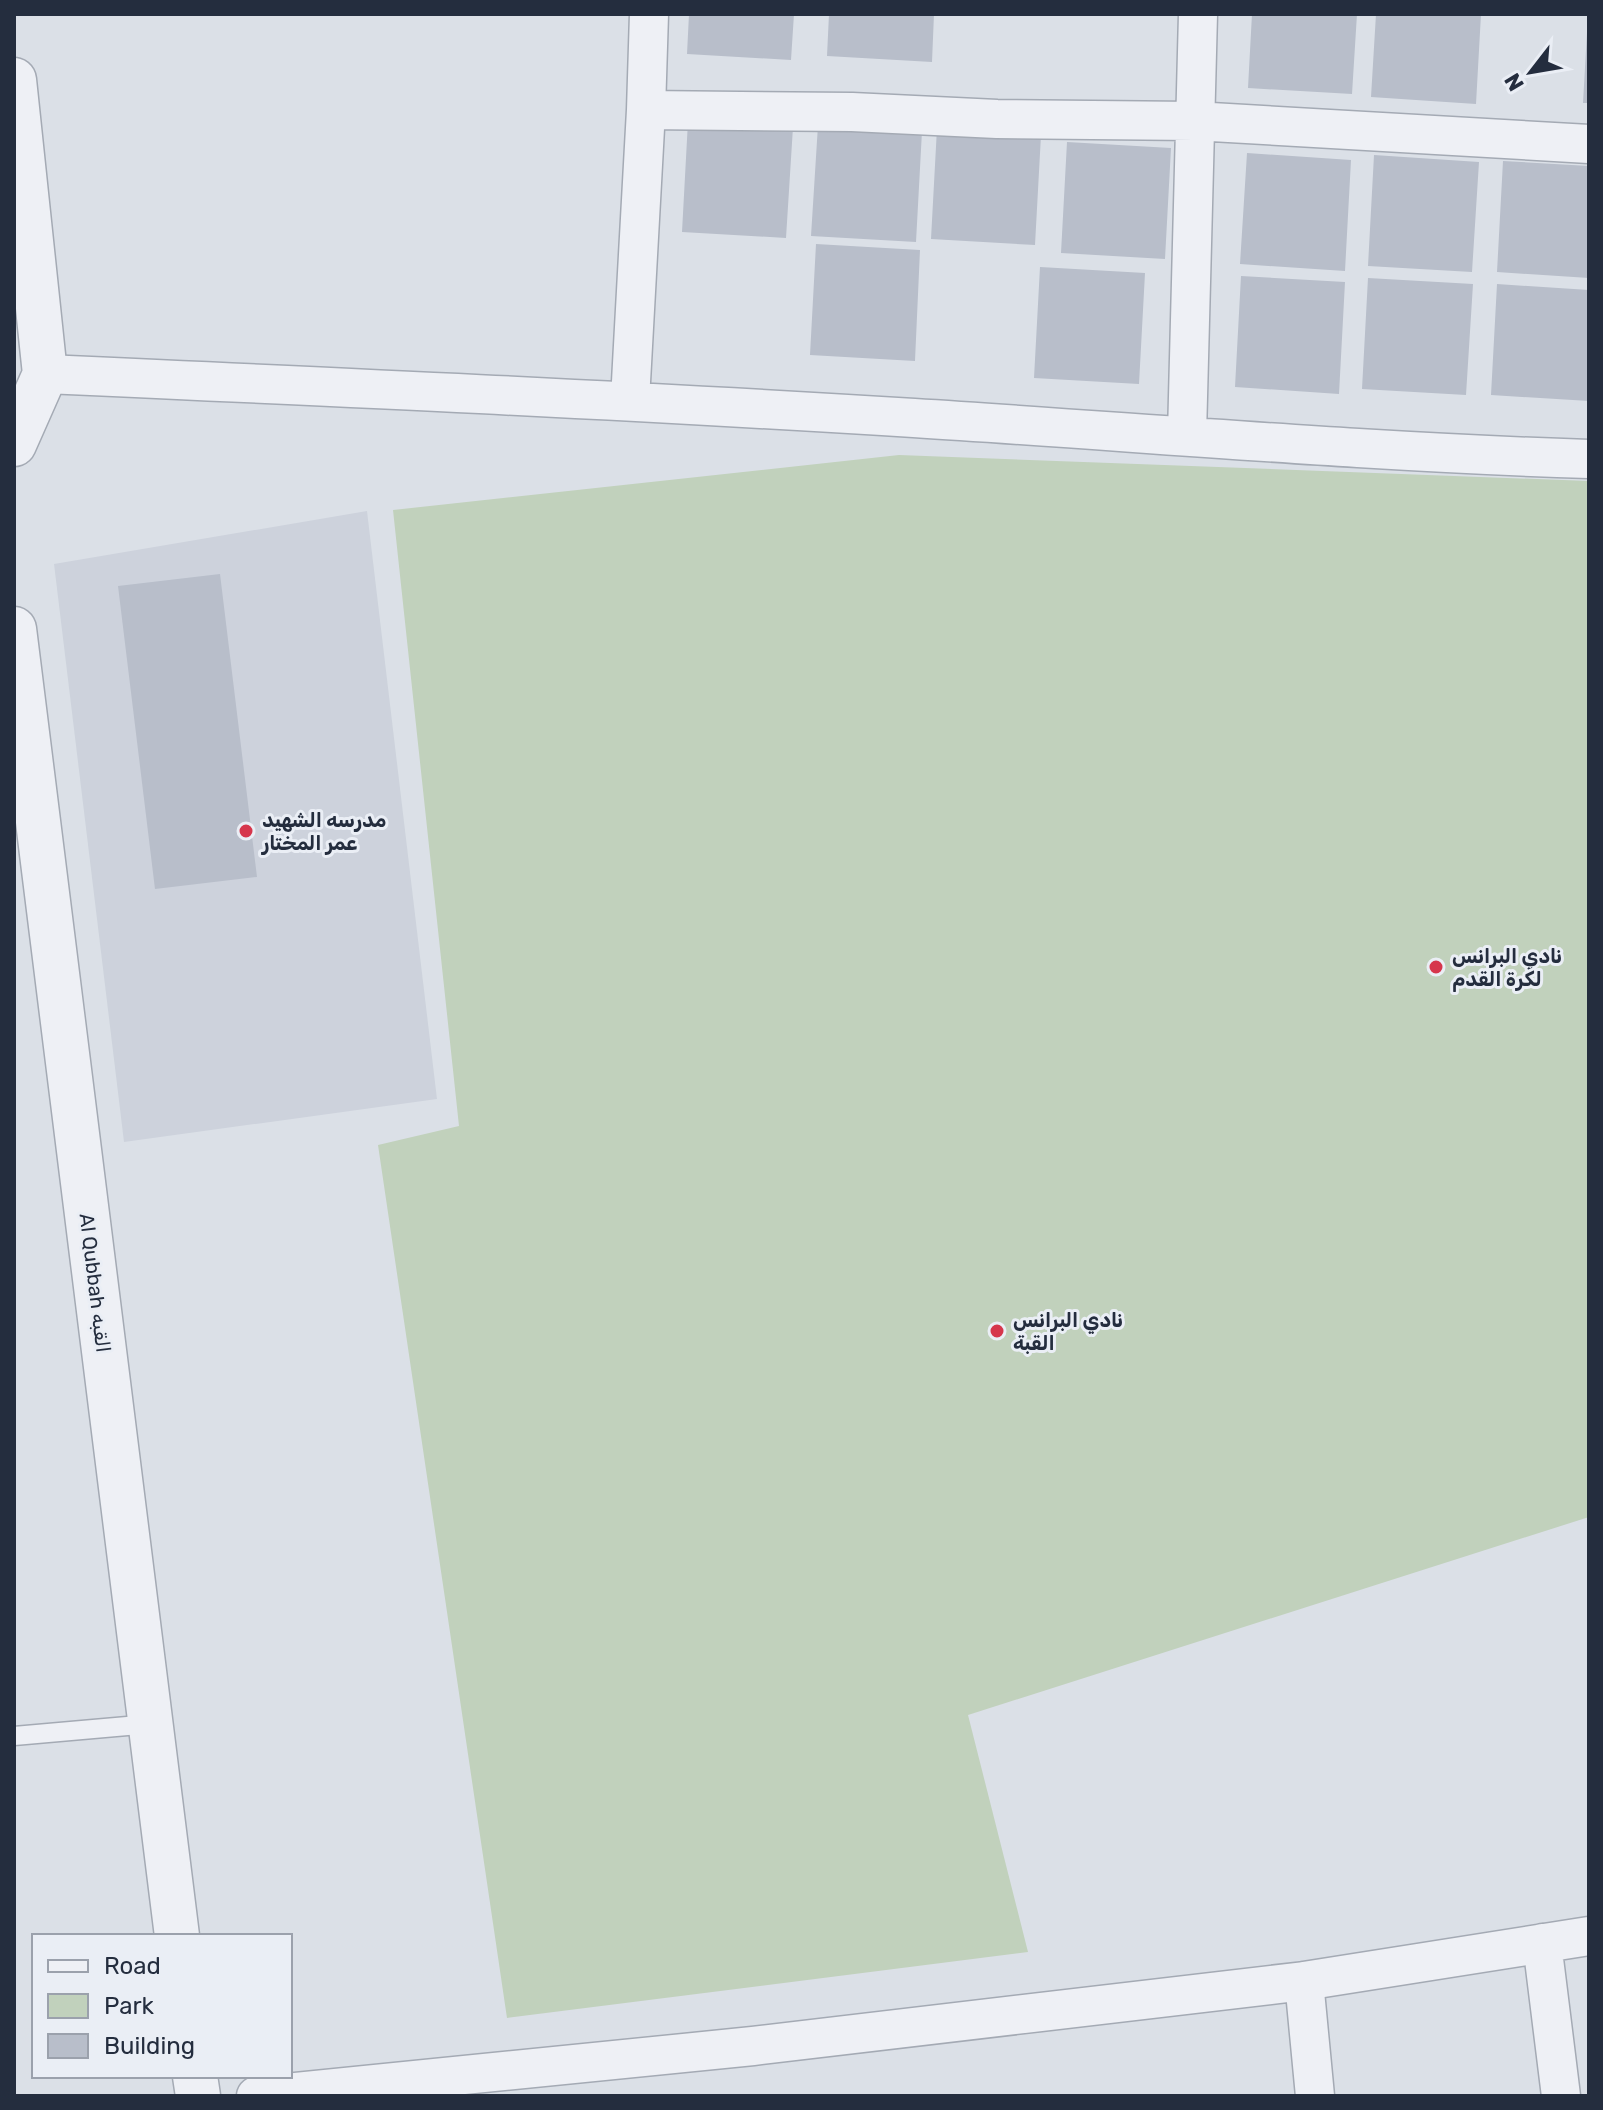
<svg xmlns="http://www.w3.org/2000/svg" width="1603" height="2110" viewBox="0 0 1603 2110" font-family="Rubik,Cairo,sans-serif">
<rect width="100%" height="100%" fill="#dbe0e7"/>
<!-- built -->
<path fill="#cdd2dc" d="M367,511L437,1099L124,1142L54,564Z"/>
<!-- green -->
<path fill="#c1d1bc" d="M899,455L1589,481V1517L968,1715L1028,1952L507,2018L378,1145L459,1126L393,510Z"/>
<!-- building -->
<path fill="#b8beca" d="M689,14H794L791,60L687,54Z
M829,14H934L932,62L827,56Z
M1252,14H1357L1352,94L1248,88Z
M1376,14H1481L1476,104L1371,97Z
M1587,32H1589V103H1583Z
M688,121L793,127L786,238L682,232Z
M818,125L922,131L916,242L811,236Z
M937,128L1041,135L1035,245L931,239Z
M1067,142L1171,148L1165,259L1061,253Z
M1247,153L1351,160L1345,271L1240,264Z
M1374,155L1479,162L1472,272L1368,266Z
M1503,161L1589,166V278L1497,272Z
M816,244L920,250L915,361L810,355Z
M1040,267L1145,273L1139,384L1034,378Z
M1241,276L1345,282L1339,394L1235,387Z
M1368,278L1473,284L1466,395L1362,389Z
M1497,284L1589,290V401L1491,395Z
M220,574L257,877L155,889L118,586Z"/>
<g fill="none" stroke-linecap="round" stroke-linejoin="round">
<!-- service casing -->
<g stroke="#a4aab4" stroke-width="21">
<path id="service" d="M14,1736L150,1724"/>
</g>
<!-- minor casing -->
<g stroke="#a4aab4" stroke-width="41">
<path id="minor" d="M646,110L852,112L997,119L1194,121L1589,144
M45,374C335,387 625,400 914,418C1139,432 1364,452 1589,459
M630,400L646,110L649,14
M1187,435L1198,14
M1542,1943L1561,2096
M1304,1981L1315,2096
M256,2096L753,2046L1304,1981L1589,1936"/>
</g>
<!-- tertiary casing -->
<g stroke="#a4aab4" stroke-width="47">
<path id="tertiary" d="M14,80L45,374L14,444
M14,629L177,1936
M195,2076L198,2096"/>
</g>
<!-- service -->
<use href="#service" stroke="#eef0f5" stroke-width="18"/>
<!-- minor -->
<use href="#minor" stroke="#eef0f5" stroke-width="38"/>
<!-- tertiary -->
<use href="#tertiary" stroke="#eef0f5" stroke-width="44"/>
</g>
<!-- markers -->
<g fill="#d6364c" stroke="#eaeef5" stroke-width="3">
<circle cx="246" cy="831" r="8"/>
<circle cx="1436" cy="967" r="8"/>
<circle cx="997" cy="1331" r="8"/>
</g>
<g text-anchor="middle" stroke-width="6" stroke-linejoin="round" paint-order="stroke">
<!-- poi labels -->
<g font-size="20" font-weight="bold" fill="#242d3e" stroke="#eaeef5" text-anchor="start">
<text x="262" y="827">مدرسه الشهيد<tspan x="262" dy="23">عمر المختار</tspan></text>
<text x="1452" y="963">نادي البرانس<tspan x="1452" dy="23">لكرة القدم</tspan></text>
<text x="1013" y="1327">نادي البرانس<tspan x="1013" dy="23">القبة</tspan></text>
</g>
<!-- street labels -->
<g font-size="20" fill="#242d3e" stroke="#eaeef5">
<text transform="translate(95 1283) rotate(83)" y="7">Al Qubbah القبه</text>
</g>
</g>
<!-- border -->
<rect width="1603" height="2110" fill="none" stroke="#242d3e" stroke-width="32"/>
<!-- legend -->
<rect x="32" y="1934" width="260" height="144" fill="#eaeef5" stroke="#9ba1ac" stroke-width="2"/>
<rect x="48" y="1960" width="40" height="12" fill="#eef0f5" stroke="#9ba1ac" stroke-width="2"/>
<text x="104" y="1974" font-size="24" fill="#242d3e">Road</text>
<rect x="48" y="1994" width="40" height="24" fill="#c1d1bc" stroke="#9ba1ac" stroke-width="2"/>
<text x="104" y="2014" font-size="24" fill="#242d3e">Park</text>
<rect x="48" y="2034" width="40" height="24" fill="#b8beca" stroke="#9ba1ac" stroke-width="2"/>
<text x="104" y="2054" font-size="24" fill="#242d3e">Building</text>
<!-- north arrow -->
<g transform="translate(1531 72) rotate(239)" stroke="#eaeef5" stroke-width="6" paint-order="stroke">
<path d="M0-6L14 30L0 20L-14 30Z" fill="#242d3e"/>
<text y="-12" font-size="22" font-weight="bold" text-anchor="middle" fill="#242d3e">N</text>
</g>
</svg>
